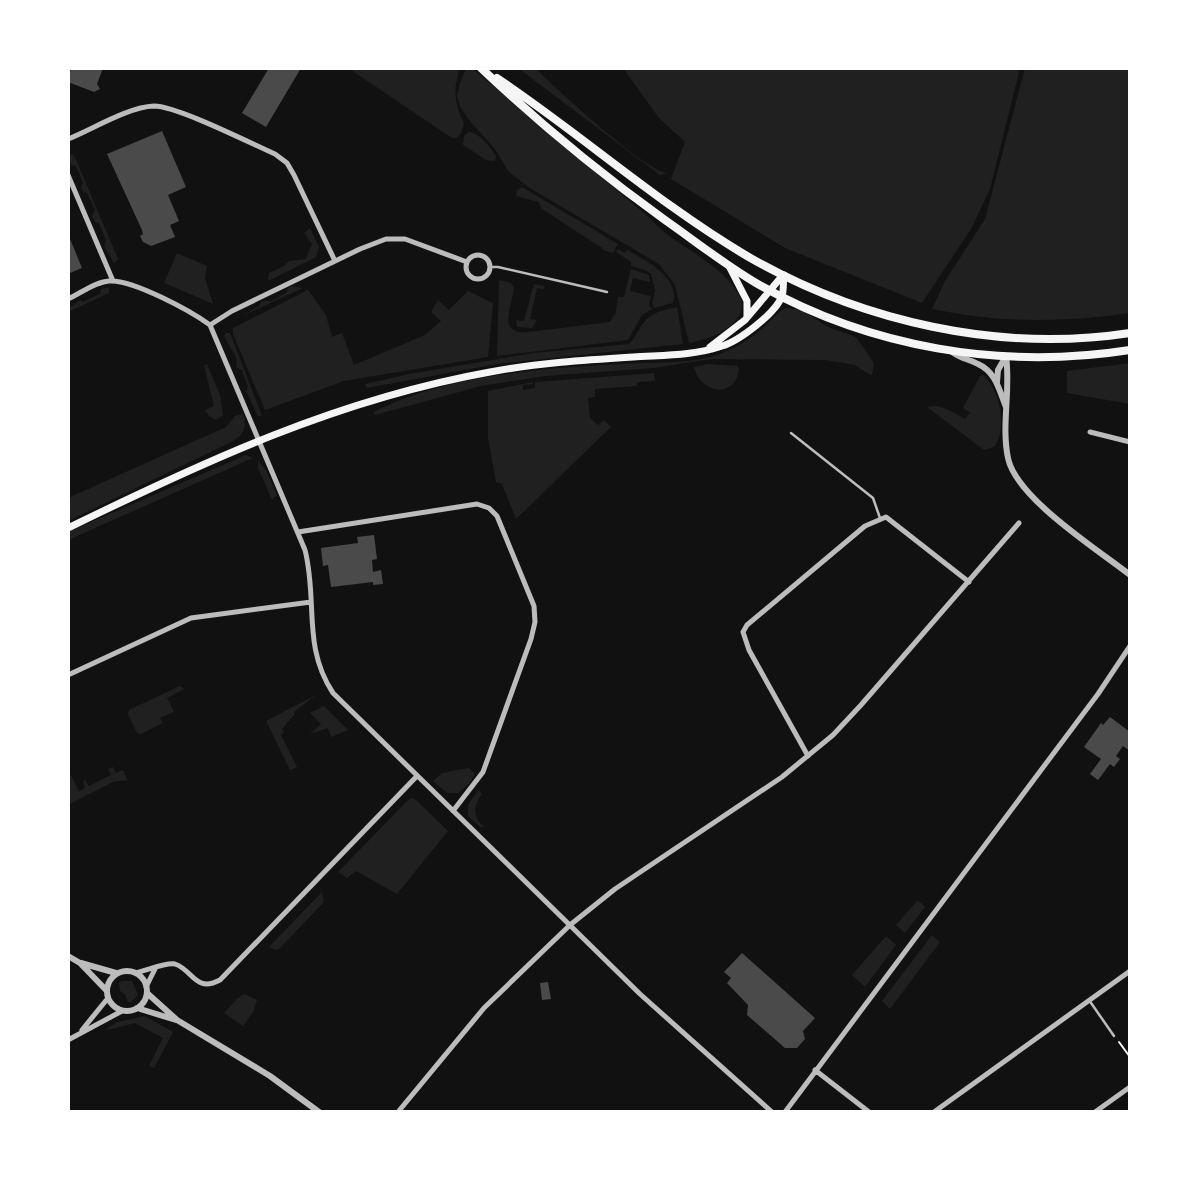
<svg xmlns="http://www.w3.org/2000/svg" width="1198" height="1180" viewBox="0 0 1198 1180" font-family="Barlow,sans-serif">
<rect width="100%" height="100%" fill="#111"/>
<!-- green -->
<path fill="#202020" d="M348,68H460C453,88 454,104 464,123L461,134L456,138H452Z
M466,68H472L644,213C652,220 660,229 668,235C688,251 761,288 737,319C725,334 707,339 689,343L675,285L659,264L528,187L508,171L495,149L468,119L460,106L457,96L460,83Z
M518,68H535C559,91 639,166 666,173L664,174L660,175Z
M623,68H1020L990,189L971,229L922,303L785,248L671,179L685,142L659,118Z
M1025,68H1130V313C1063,323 998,323 932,309L945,281L985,219Z
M469,132C480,133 490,147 496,156L495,161L486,160L463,145L464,136Z
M69,154L74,155L118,259L114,263L104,246L106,240L99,223L95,222L92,216L95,210L87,193L83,192L81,187L83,183L76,166L71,165Z
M522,187L618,244L613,253L603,250L602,248L542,209L538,202L516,196L517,190Z
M310,228L319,247L316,257L268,281L269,273L284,266L289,261L306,259L312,244L304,233Z
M618,249L625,253L627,250C645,260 680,277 673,303L654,308L652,304L655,290L651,274L645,270L631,266V262L616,252Z
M177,253L207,266L205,278L213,304L164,283Z
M631,269L649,275L650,282L633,278L630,291L651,296L649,305L652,309L642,315L628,340L497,356L499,280L511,283L514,288C512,307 496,335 528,332L610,322L616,312L618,297H624Z
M534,284L544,286V289L537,288L530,319L537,320L532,328L517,327L516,320L524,321Z
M292,286L303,288L242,316L259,306L262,301H271L286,293L288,288Z
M109,287V293L68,312V309L80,300L83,302L100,294L101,289Z
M308,290L326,315L332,337L342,333L354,365L425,335L441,321L431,312L438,300L449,310L468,291L493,303L488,357L344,381L265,410L233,334V328Z
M677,307L683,344L497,364L367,388L365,384L409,374L533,353L629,344C634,340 635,336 639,330C648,313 659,311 677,307Z
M786,308L801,310L828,327L856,337L874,363L872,376L855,365L825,360L711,359L654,368L545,376L481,386L375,415L374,412C442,376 544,368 620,364C650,362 681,364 711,357C728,352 745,343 758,332C768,325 775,313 786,308Z
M226,333H230L262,416H258L246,391L248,387L242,370L236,367L237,359L224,336Z
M1130,363V404L1067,393V371Z
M207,364L220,395L223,415L216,420L209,416L205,410L214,406L204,365Z
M708,364L737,366L739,369C736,399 700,394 694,367Z
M654,373L655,381L637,382V386L595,389V397L588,398L590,418L598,425L604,420L611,427L516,519L502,484L496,482L488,438V391L533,382V384L523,385V390L535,388V382Z
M984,375C1000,392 1008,428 994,447L984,450L927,407C940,403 954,413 965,419L970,412L963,408L980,376Z
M243,414C247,428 244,434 233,441L68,521V498L226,427L235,416Z
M246,455L253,458L68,540V532Z
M258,461L266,470L277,495L272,500L258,468Z
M180,686L184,689L167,698L174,712L160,718L163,723L141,734L137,733L128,714L129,710Z
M316,695L294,712L295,714L282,729L284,732L281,735L297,767L290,770L266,721Z
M324,706L348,730L331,737L328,728L310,734L321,724L310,713Z
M113,767L116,773L123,770L127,780L113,782L68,805V770L79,791L85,788L83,781L85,780L89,786L111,775L108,769Z
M469,768L475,774L469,784L458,793H447L433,781L442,773Z
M478,790L482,794C473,807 472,815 484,827H480L468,816V805Z
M412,798L416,800L448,831L397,894L356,871L347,878L338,872L407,801Z
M322,892L324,902L279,949L275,950L269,947Z
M918,900L925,907L905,933L896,925Z
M932,935L940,942L890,1009L882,1001Z
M886,936L896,945L865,987L852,975Z
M122,981H132L138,995L131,1002H128L125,994L120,991L119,983Z
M244,994L257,1000L253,1012L243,1026L224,1013L238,998Z
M145,1016L173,1032L154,1068L149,1066L163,1038L135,1023L108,1030L106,1029L117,1022Z"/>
<!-- building -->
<path fill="#4a4a4a" d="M71,68H103L97,84L100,89L94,92L68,82Z
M269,68H301L266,127L242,113Z
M162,131L186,187L168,195L179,221L170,225L175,237L151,246L143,242L140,236L143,234L142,230L107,154Z
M68,234L82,268L68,274Z
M374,535L377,559L372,560L373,572L381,570L383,584L373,585V582L331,587L328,565L323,566L321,548L358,543L357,537Z
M1110,717L1130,732V751L1123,746L1116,756L1120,759L1114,767L1110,764L1098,780L1090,774L1101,759L1084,747L1101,723L1103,725Z
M742,953L815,1018L803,1031L805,1039L797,1048H785L747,1015L748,1005L727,983L731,978L724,972Z
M548,982L551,999L542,1000L540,983Z"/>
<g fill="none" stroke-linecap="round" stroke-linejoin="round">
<!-- path -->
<path stroke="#f5f5f5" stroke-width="2" d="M1119,1042L1130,1057"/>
<!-- service -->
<path stroke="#bcbcbc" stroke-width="2.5" d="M490,267H498L607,292
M791,433L873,498L880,518
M1089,1000L1114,1036"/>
<!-- minor -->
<path stroke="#bcbcbc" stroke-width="5" d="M68,139C93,129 128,107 154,106C177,106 250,143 275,154L287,163L294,175L335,261
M68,175L113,281
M466 267a12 12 0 1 1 24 0a12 12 0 1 1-24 0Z
M68,299C81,293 95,282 109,281C132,279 191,311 210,325L305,550C318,601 302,646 333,693L640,994L772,1112
M210,325L232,311L360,249L386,239H405L467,262
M1090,432L1130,442
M298,532L477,504L489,508L497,516L534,606L535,622L531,639L483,772L453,811
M68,675L191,618L311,602
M808,756L749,650L743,632L747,625L865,526L886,517L969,582
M135,973C147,971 165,962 175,964C193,970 195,993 220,980L417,776
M146,987L155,969
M82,1030L108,998
M68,1040L122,1011
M815,1070L869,1112
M398,1112L484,1008L570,925L615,889L782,777L833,735L861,705L1019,523
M785,1112L1098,694L1130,646
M934,1112L1130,971
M1095,1112L1130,1087"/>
<!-- tertiary -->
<path stroke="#bcbcbc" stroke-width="6" d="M952,352C961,359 969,359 978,364C996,372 999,390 1006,407
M1006,356C1011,390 1001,425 1008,458C1016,498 1097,549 1130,575
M997,382L998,370L1006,356
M68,956L80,963L106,990
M81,963L116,973
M107 991a20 20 0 1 1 40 0a20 20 0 1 1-40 0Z
M147,993L177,1020L270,1076L319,1112
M137,1008L176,1020"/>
<!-- secondary -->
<path stroke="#f5f5f5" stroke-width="7" d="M729,266L747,301V316
M710,347L745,320L783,275
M68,528C205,461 339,399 490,372C537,363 585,360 633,357C663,355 693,356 722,346C739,341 776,313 782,296C784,290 783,281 784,275"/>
<!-- primary -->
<path stroke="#f5f5f5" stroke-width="8" d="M481,68C539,123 600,173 665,220C695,241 724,264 756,283C869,348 1002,370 1130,350
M497,78C582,135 659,204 747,256C861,322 1000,353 1130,333"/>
</g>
<!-- border -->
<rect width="1198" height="1180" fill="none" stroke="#ffffff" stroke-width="140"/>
</svg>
